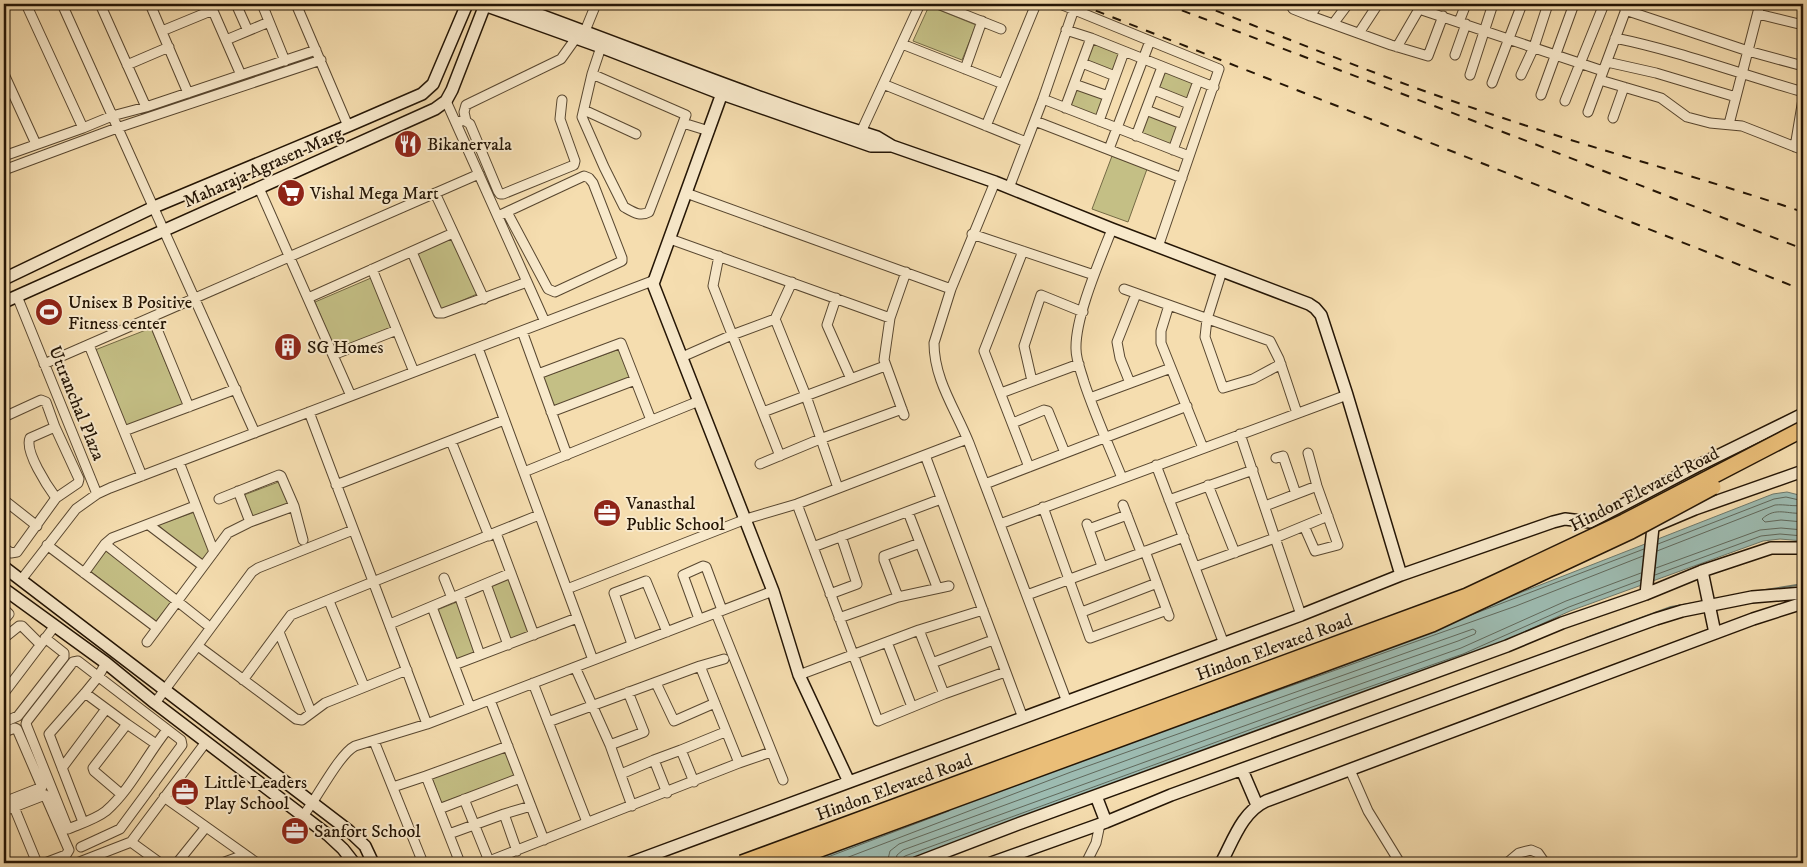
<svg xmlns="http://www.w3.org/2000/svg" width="1807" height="867" viewBox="0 0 1807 867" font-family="'IM FELL DW Pica',serif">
<rect width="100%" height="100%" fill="#f5ddaf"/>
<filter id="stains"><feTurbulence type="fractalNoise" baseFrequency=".004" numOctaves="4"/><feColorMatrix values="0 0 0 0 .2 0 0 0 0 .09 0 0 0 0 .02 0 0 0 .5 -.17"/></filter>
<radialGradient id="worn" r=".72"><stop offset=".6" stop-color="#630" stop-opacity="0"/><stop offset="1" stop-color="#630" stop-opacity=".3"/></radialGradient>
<!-- green -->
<path fill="#c4bf85" stroke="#746a45" d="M929,6L976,25L962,60L913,41Z
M1092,42L1122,53L1114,73L1085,61Z
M1165,70L1195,82L1187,101L1158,90Z
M1076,86L1105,98L1097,117L1068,106Z
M1148,114L1178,125L1170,145L1141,134Z
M1112,156L1147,169L1128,222L1092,209Z
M453,238L477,294L440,310L416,254Z
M371,278L392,327L335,350L315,302Z
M151,328L183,404L127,427L95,350Z
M620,349L631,378L554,407L543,377Z
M281,481L290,504L253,519L244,495Z
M195,512L211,551L202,563L158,525Z
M106,551L172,601L156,621L90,571Z
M510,578L531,633L510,641L489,585Z
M457,602L476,653L456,661L437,610Z
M506,751L515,776L441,803L432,778Z"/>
<!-- water -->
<path fill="#9dbbb1" stroke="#6d796c" d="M1787,492L1799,495L1803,493V541L1780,539L1763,541L1570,611L1465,659L1314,712L900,863H780L1065,755L1512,596L1773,494Z"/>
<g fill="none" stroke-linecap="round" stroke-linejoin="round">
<!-- shore -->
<path stroke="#60685b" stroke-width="1" d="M1803,513C1788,515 1776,506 1762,519L1765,522L1781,520L1803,522
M1658,544L1774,499L1786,497L1799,500L1803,498
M1657,551L1775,505C1785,504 1794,507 1803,505
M1656,568L1760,530L1781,528L1803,530
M1655,575L1761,536L1780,534L1803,536
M1471,615L1644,549
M1206,716L1516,606L1643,556
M812,863L949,811
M833,863L1071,772L1473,629L1476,631L1475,634L1458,641L1307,694L899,844L890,851L887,863
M895,863L897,855L903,850L1310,702L1461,648L1566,601L1641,573
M901,863V859L905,856L1312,707L1463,654L1569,607L1641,580"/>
<!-- stream -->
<path stroke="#6d796c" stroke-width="2" d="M1759,591L1803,584
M1586,638L1671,607L1700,602
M1079,826L1101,818
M977,863L988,859"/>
<!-- street casing -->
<g stroke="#584730" stroke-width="11">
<path id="street" d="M26,4L83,128
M62,4C125,147 191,289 255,433
M100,4L146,107
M150,4L188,93
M210,4L241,75
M236,4L248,31
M262,4L285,61
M296,4L348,126
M938,4L1001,29
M1060,4L1219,69L1158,247
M1290,4L1293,9L1308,15L1391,45L1428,56L1443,16
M1419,9L1603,71
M1625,10L1748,51L1803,66
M1758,14L1803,25
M1310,16L1318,4
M1459,22L1466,4
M1333,24L1348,4
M1066,30L1091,38L1214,87
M162,31L213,10
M585,31L596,4
M1359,33L1378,4
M1615,38C1679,51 1740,74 1803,92
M226,40L269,22
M902,44L1003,84
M601,47L592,74L686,115L683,123L709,131
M1397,47L1422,4
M1455,55L1466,24
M1607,62L1656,73L1736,97
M1082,63L1115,76
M127,65L169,47
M965,69L982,21
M4,74L36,144
M592,74L582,117L604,167L624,207C633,212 640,217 649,212L683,123
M1470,75L1493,4
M1521,75L1534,47L1548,4
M1600,80L1661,98L1687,117L1710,123L1742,126L1803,150
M1492,83L1522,4
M883,84L1026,142
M1074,84L1108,96
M1154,90L1189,104
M1541,95L1574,4
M1043,99L1189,156
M446,101L545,322
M1565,101L1604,4
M1065,108L1091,38
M584,110L636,134
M1146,110L1182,124
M1588,112L1628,4
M1613,118L1624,87
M466,121L464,112L466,105L561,59L576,38
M1035,121L1182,178
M1099,121L1124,52
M456,123L464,120L470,124L498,191L500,194H503L574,165L575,161L560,119L562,100
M1729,124L1760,4
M986,126L1036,4
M861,132L920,4
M1136,136L1162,67
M1795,147L1803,99
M1109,149L1150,41
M1173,150L1198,81
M4,156L83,128L112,116L146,107L316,50
M4,170L117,128L321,60
M995,182L951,289L934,343C934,380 956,410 969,443C1002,529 1034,615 1067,702
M259,188L351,396
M1009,188L1043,99L1074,9
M435,193L484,299
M686,193L951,289
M498,216L584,176L589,178L593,183L622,258V261L555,292L548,289L507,212
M1112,229C1100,260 1075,317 1076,349C1076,360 1081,371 1084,382C1095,415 1109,446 1122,478
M972,234L1094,275
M670,239L890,318
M1023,251L984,351L1029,467
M412,252L438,313H443L527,282
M719,256L713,286L780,456
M372,269L414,372
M1222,271L1207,319L1205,337L1223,388L1253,379L1281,364
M792,282L775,319L806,396L838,488
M1124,289L1270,341L1279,359L1297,413
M17,296L97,494
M308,298L453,233
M836,298L827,325L851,379
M1169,305L1161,331V343L1203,448
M152,317L189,407
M522,331L567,455
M89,345L142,476
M478,348L593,660
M333,355L397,330
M682,357L732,335L775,319
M44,364L479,174
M538,374L621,343L651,420
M1032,381L1024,346L1041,295L1083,312
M1130,383L1120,358L1117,342L1136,294
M1001,393L1079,364
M1090,398L1171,368
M309,412L427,724
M551,412L635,380
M763,412L885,366
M904,415L884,360L890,318L906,272
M4,417L41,400L46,402L55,427L79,479L78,483L56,498L17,552L11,553L4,548
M1013,423L1044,410L1048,411L1065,453
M55,427L30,438C24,451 48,487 56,498
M124,431L236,389
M1240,434L1301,615
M451,441L489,536
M925,455L1023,718
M1276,458L1283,456L1296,494
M179,462L214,552
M760,464L820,439L902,409
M1156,465L1224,644
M524,472L699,401
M985,484L1187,406
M336,485L504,420
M1208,485L1235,553
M238,491L250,522
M219,499L279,475L281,476L294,506L303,540
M4,500L37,526
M1169,500L1253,470
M797,504L878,721L944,694L1005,672
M1123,505L1141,552
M1265,506L1317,486
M1043,507L1090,638L1167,610
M908,512L937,587
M1000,524L1347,395
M1087,524L1102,566
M149,525L203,566
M1304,526L1315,551L1338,545L1317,486L1308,453
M1089,529L1127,515
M496,533L534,635
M105,544L206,624
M47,545L157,628
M813,547L941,499
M1145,551L1169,616
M1195,567L1275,538L1328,516
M84,573L105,544L112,538L195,506
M444,578L452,598
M21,580L76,509L97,494L110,488L655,280
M486,584L508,645
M567,589L746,519L797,504L967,439
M830,594L857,584L841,536
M459,595L480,655
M1027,595L1184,537
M898,597L884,560V556L920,543
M329,601L364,686
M432,607L454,665L577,618
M4,609L9,614L4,620
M1082,612L1157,583
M716,613L783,780
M839,618L898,597L949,586
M699,619L683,575L703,566L706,567L722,610
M390,624L511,573
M919,630L944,694
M279,632L311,712
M4,638L19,626H22L40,644
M147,642L228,533L250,522L294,506
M887,642L912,707
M632,644L614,593L646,581L667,632
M198,646L296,719L302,720L325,703L407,670
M932,663L993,640
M454,665L470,707
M575,667L610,745L632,806
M799,675L919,630L983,610
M243,680L291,615L539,515
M533,683L587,822
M656,683L674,721L715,703
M4,693L54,627
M85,693L127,724
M490,700L544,840
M155,703L252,572L258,568L353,530
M4,722L18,716L64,657V653L45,638
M548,722L700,666L724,659
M4,732L15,728L17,729L42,787L4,802
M374,741L423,863
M610,745L644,732L628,692
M654,760L681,750
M739,763L771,752
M62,768L106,709
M1350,770L1368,811L1400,863
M621,774L654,760L667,793
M694,782L681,750L725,732
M393,787L426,776
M121,794L94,771L93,768L127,724L156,744
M164,797L257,863
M464,799L489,861
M14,807L37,863
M439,809L520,778
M4,811L45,795L69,850L66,855L45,863
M303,816C316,800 339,754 355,746L427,724L773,591
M83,822L49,734L85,693L98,677L106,663
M449,834L504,814
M131,842L160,863
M81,847L120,829L182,745L181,740L78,661L73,662L27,721L26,724L68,829C80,824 96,819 106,811C131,789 146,756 167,730
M517,851L504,814L531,806
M77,863L131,842L206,742
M177,863L206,827
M222,863L244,855
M460,863L426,776L508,746
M484,863L739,763L700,666
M1086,863L1096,843L1100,824
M1507,863L1519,853L1531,850L1538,853L1545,863"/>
</g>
<!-- secondary casing -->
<g stroke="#241505" stroke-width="14">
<path id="secondary" d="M510,4C632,48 753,98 877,137L892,146L995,182L1112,229L1309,304L1315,308L1321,315L1347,395L1401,575
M487,6L601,47L722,94L871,146H890
M725,85L653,284L773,591L799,675L849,782
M4,279L154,207L348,126L422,94L433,84L467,4
M4,302L435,109L446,101L452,90L483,10
M1650,528L1695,509L1803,471
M4,567L348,830L365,846L373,863
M1702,571L1715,633
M4,589L106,663L155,703L328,835L343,849L354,863
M1646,594L1653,527
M1242,770L1257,805
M1096,796L1106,822
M630,863L1301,615L1401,575L1553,522L1565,519L1590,522L1699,465L1803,414
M916,863L1018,824L1507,646L1562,623L1646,594L1702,571L1771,548H1803
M991,863L1106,822L1171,795L1656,619L1682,611L1752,597L1803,593
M1221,863C1233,841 1242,812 1266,801L1753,619L1803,603"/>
</g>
<!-- street -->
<use href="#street" stroke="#f8e9cb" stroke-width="9"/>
<!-- secondary -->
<use href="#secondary" stroke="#f8e9cb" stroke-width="11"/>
<!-- rail -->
<path stroke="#241505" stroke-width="2" stroke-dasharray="9 9" stroke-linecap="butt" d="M1079,4L1803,290
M1165,4L1532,143L1803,249
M1199,4C1299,43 1398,84 1500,117C1600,151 1703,178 1803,212"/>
<!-- highway-bridge casing -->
<g stroke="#241505" stroke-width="18" stroke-linecap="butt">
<path id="highway-bridge" d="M742,863L1467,596L1624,522L1803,429
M782,863L1432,624L1631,531L1713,487"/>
</g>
<!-- highway-bridge -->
<use href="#highway-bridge" stroke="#eabe78" stroke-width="15"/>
</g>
<!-- icons -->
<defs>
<g id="restaurant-disc" transform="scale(1.4375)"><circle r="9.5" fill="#8f2418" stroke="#f8e9cb"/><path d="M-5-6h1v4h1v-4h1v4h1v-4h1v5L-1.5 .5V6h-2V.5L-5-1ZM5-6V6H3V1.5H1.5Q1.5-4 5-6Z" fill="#fff"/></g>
<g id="supermarket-disc" transform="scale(1.4375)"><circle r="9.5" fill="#8f2418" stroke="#f8e9cb"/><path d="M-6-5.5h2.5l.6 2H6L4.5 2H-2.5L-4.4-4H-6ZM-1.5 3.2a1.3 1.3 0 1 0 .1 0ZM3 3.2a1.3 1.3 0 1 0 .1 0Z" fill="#fff"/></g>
<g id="stadium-disc" transform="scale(1.4375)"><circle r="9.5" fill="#8f2418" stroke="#f8e9cb"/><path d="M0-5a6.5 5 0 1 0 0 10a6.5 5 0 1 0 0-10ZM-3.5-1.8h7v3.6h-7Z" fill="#fff"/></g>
<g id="building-disc" transform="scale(1.4375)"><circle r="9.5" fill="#8f2418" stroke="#f8e9cb"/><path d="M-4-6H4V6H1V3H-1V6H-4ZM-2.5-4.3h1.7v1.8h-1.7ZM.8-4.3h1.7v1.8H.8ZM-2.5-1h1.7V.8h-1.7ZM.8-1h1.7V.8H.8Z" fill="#fff"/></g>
<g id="office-disc" transform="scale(1.4375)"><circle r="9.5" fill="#8f2418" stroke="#f8e9cb"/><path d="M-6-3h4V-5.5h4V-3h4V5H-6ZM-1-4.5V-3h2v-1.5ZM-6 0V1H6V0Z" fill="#fff"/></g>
</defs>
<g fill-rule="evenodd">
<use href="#restaurant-disc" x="408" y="144"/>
<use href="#supermarket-disc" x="291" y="193"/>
<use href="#stadium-disc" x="49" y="312"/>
<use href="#building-disc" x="288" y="347"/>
<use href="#office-disc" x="607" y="513"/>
<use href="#office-disc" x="185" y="792"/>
<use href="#office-disc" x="295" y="831"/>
</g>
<g text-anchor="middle" stroke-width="4" stroke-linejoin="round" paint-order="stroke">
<!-- poi labels -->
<g font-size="18" fill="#241505" stroke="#f8e9cb" text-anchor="start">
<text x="427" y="150">Bikanervala</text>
<text x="310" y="199">Vishal Mega Mart</text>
<text x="68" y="308">Unisex B Positive<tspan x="68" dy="21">Fitness center</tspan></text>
<text x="307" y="353">SG Homes</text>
<text x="626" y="509">Vanasthal<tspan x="626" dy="21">Public School</tspan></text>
<text x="204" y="788">Little Leaders<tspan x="204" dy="21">Play School</tspan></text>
<text x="314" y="837">Sanfort School</text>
</g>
<!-- street labels -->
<g font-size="18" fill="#241505" stroke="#f8e9cb">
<text transform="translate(263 167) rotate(-24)" y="6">Maharaja Agrasen Marg</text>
<text transform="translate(77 403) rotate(68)" y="6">Uttranchal Plaza</text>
<text transform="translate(1644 489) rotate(-27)" y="6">Hindon Elevated Road</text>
<text transform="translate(1274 647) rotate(-20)" y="6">Hindon Elevated Road</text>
<text transform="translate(894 787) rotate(-20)" y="6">Hindon Elevated Road</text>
</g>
</g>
<!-- margin -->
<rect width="1807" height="867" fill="none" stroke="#f5ddaf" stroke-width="20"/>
<rect x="5" y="5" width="1797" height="857" fill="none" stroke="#241505" stroke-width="2.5"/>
<rect x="10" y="10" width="1787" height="847" fill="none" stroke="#241505"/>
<rect width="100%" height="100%" filter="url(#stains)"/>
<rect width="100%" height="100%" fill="url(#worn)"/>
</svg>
